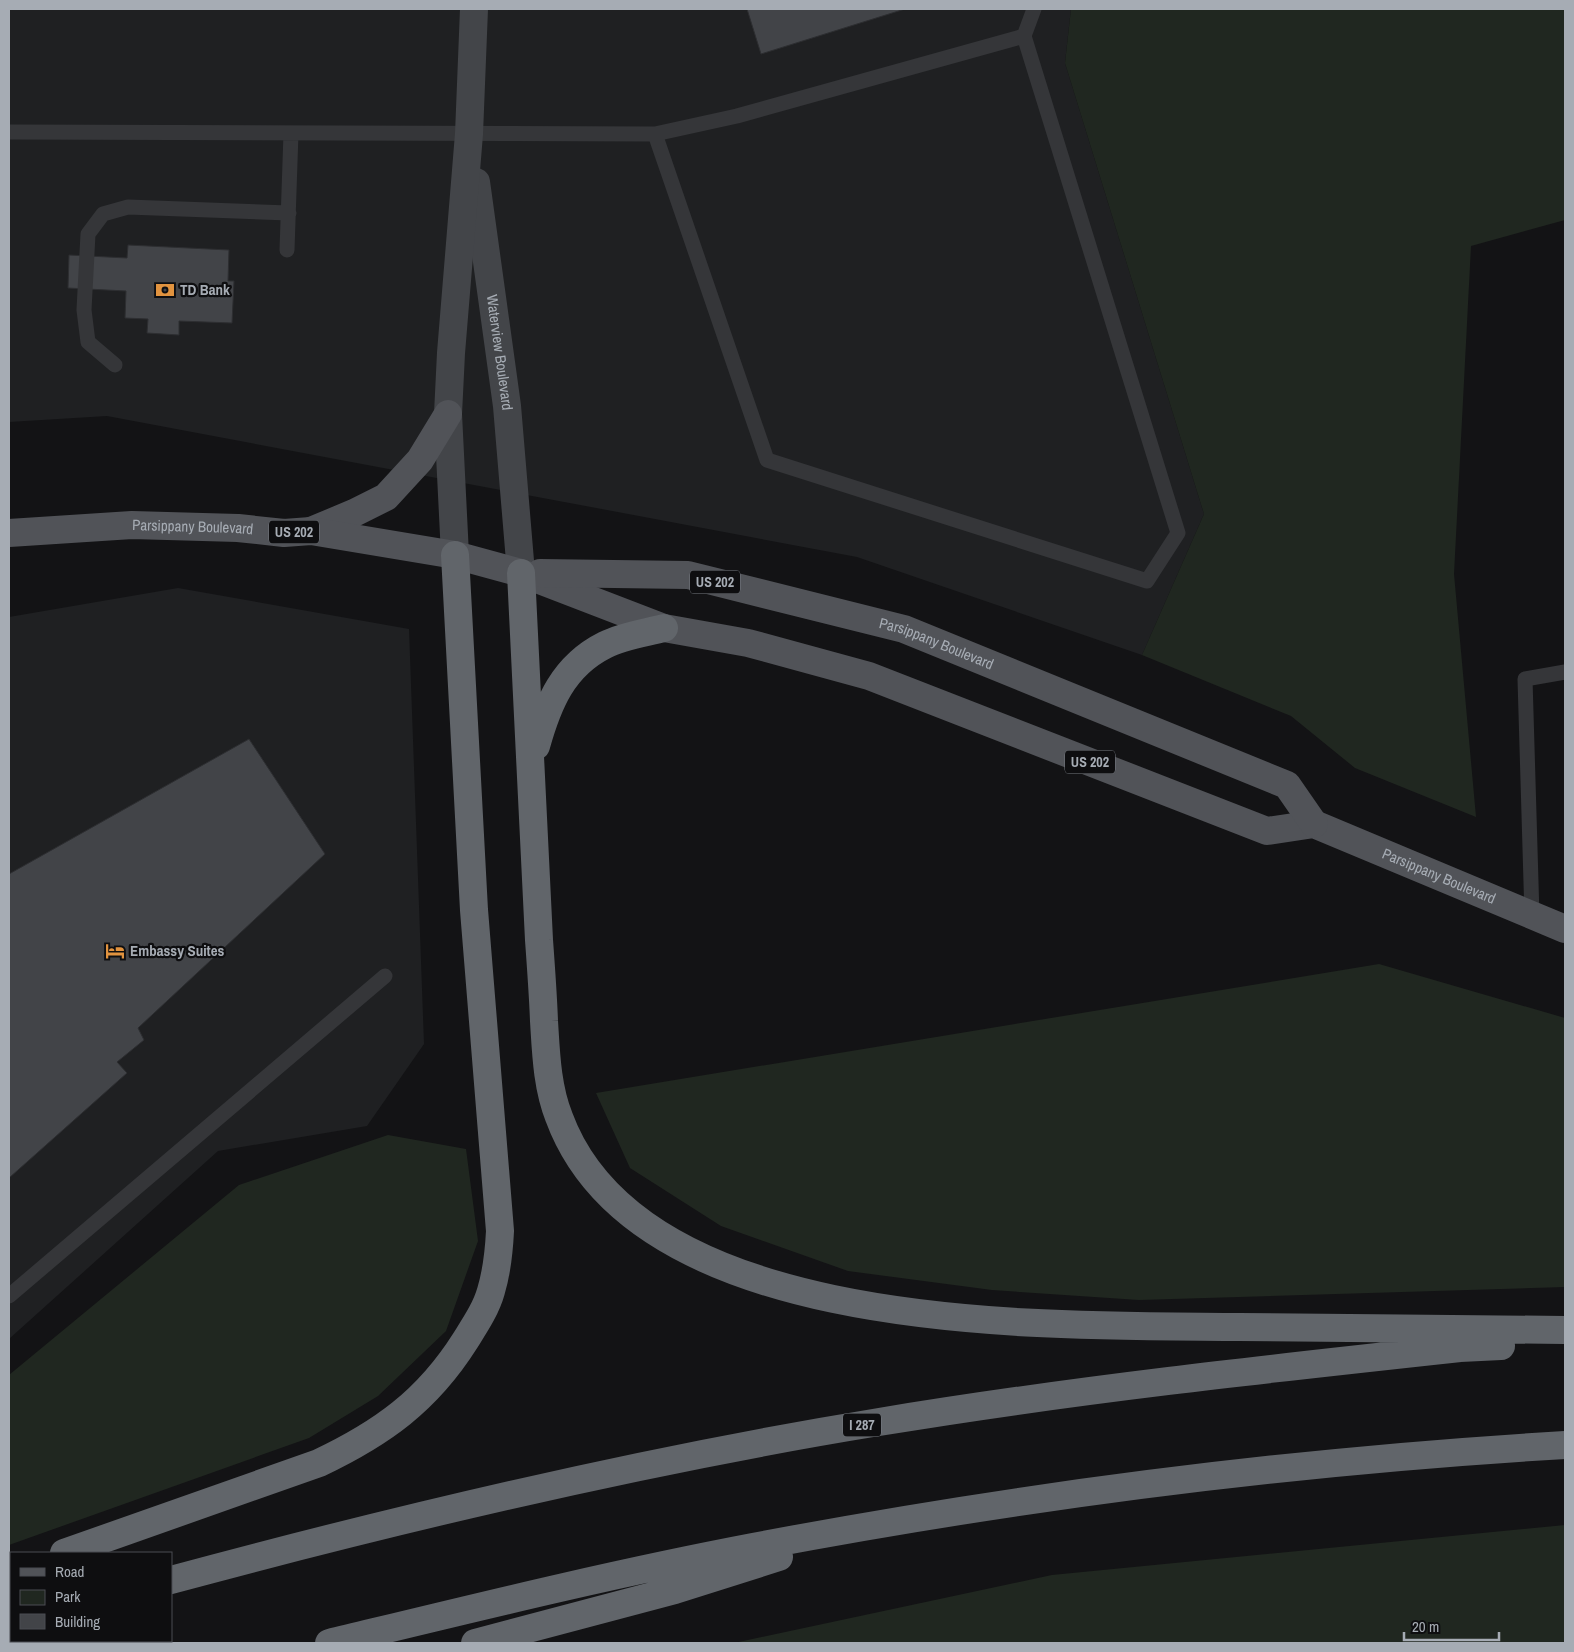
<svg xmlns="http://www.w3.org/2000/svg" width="1574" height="1652" viewBox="0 0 1574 1652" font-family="'Archivo Narrow',sans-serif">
<rect width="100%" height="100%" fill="#131315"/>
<!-- built -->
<path fill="#1f2022" d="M9,9H1071L1065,63L1204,514L1142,655L857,557L107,416L9,422Z
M178,588L409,629L424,1044L367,1126L218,1151L9,1339V617Z"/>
<!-- green -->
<path fill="#202720" d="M1071,9H1565V220L1471,246L1454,574L1476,817L1355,768L1291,716L1142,655L1204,514L1065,63Z
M1379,964L1565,1018V1287L1139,1300L992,1290L848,1271L721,1226L630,1168L596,1093Z
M388,1135L466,1149L478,1241L446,1331L378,1396L309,1438L9,1545V1375L239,1185Z
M1565,1525V1643H734L1052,1575Z"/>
<!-- building -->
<path fill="#424448" stroke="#2d2e31" d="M747,9H905L761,54Z
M128,245L229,250L228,281H234L232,323L179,321V335L147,333L148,319L125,318L126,291L68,288L69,255L127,258Z
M249,739L325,854L138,1028L144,1040L117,1062L127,1073L9,1178V874Z"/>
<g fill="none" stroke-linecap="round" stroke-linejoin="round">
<!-- lane -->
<path stroke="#353639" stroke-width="15" d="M1024,36L1034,9
M9,132L655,134L737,116L1024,36L1178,533L1147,581L767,460L655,134
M287,250L291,133
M115,365L88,342L84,310L88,234L103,214L128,207L289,213
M1532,916L1525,679L1565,672
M9,1296L385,976"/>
<!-- secondary -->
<g stroke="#434549" stroke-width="28">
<path id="s1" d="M476,182L507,406L521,573"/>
<path d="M455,555L448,414L451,353L469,134L474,9"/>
</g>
<!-- primary -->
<g stroke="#515358" stroke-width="28">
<path d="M311,531L354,513L386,497L420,460L448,414"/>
<path id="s2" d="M9,533L132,525L238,528L284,533L311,531L455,555L521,573L664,628L748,643L869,676L1267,831L1314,824L1565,929"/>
<path id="s3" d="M540,573L688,575L904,629L1287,785L1314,824"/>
</g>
<!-- highway -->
<path stroke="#61656a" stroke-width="28" d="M521,573C527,695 533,817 539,940C541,967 543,994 544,1021C546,1053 547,1087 559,1117C640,1337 1048,1325 1239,1327C1348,1328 1456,1329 1565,1330
M536,746C548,703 563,666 605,645C623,636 645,633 664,628
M64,1553L319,1463C382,1433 427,1401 465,1341C475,1325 486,1309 491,1291C497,1271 499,1251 500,1231L474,910L455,555
M9,1573L11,1572
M171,1580C404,1517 640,1461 879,1422C1072,1390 1266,1369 1460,1348L1501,1346
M9,1628L11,1627
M329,1643C470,1609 611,1574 753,1547C1021,1496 1293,1461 1565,1445
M475,1643L675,1590L779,1557"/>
</g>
<!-- icons -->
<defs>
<g id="bank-bare" transform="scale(1.5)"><path d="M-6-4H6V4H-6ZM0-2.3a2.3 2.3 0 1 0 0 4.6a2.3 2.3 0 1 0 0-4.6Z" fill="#e1933f" stroke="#0e0e10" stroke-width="2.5" paint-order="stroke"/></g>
<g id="hotel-bare" transform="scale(1.5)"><path d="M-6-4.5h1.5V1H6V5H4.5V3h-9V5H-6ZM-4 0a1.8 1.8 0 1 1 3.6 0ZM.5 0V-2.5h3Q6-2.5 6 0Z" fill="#e1933f" stroke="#0e0e10" stroke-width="2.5" paint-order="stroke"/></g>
</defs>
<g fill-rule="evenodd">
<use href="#bank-bare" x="165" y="290"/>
<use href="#hotel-bare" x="115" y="951"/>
</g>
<g text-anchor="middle" stroke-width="4.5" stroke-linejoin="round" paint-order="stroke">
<!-- shield labels -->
<g fill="#0e0e10" stroke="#787d83" stroke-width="1">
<rect x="269" y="520.5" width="50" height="23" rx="4"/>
<rect x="690" y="570.5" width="50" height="23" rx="4"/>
<rect x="1065" y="750.5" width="50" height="23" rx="4"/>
<rect x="843" y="1413.5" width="38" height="23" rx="4"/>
</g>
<g font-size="14" font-weight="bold" fill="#a6acb4">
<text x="294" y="537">US 202</text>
<text x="715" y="587">US 202</text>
<text x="1090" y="767">US 202</text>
<text x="862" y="1430">I 287</text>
</g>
<!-- poi labels -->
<g font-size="15" font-weight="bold" fill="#a6acb4" stroke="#0e0e10" text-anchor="start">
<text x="180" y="295">TD Bank</text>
<text x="130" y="956">Embassy Suites</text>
</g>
<!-- street labels -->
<g font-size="15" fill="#a6acb4" stroke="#0e0e10">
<text dy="5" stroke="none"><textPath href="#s1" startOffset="172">Waterview Boulevard</textPath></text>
<text dy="5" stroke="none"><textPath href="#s2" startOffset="184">Parsippany Boulevard</textPath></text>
<text dy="5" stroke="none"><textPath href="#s3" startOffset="406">Parsippany Boulevard</textPath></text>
<text dy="5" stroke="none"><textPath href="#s2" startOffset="1491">Parsippany Boulevard</textPath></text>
</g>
</g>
<!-- border -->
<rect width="1574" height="1652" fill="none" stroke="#a6acb4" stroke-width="20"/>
<!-- legend -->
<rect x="10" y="1552" width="162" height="90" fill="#0e0e10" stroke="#4b4d52"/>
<rect x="20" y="1568" width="25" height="8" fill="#515358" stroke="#4b4d52"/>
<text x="55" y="1577" font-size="15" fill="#a6acb4">Road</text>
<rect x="20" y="1590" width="25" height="15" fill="#202720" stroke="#4b4d52"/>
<text x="55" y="1602" font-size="15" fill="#a6acb4">Park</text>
<rect x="20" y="1614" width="25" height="15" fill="#424448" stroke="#4b4d52"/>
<text x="55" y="1627" font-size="15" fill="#a6acb4">Building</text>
<!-- scale -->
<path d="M1404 1632v8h95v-8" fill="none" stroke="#a6acb4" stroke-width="2.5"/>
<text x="1412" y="1632" font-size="15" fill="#a6acb4" stroke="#0e0e10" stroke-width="4" paint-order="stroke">20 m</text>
</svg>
